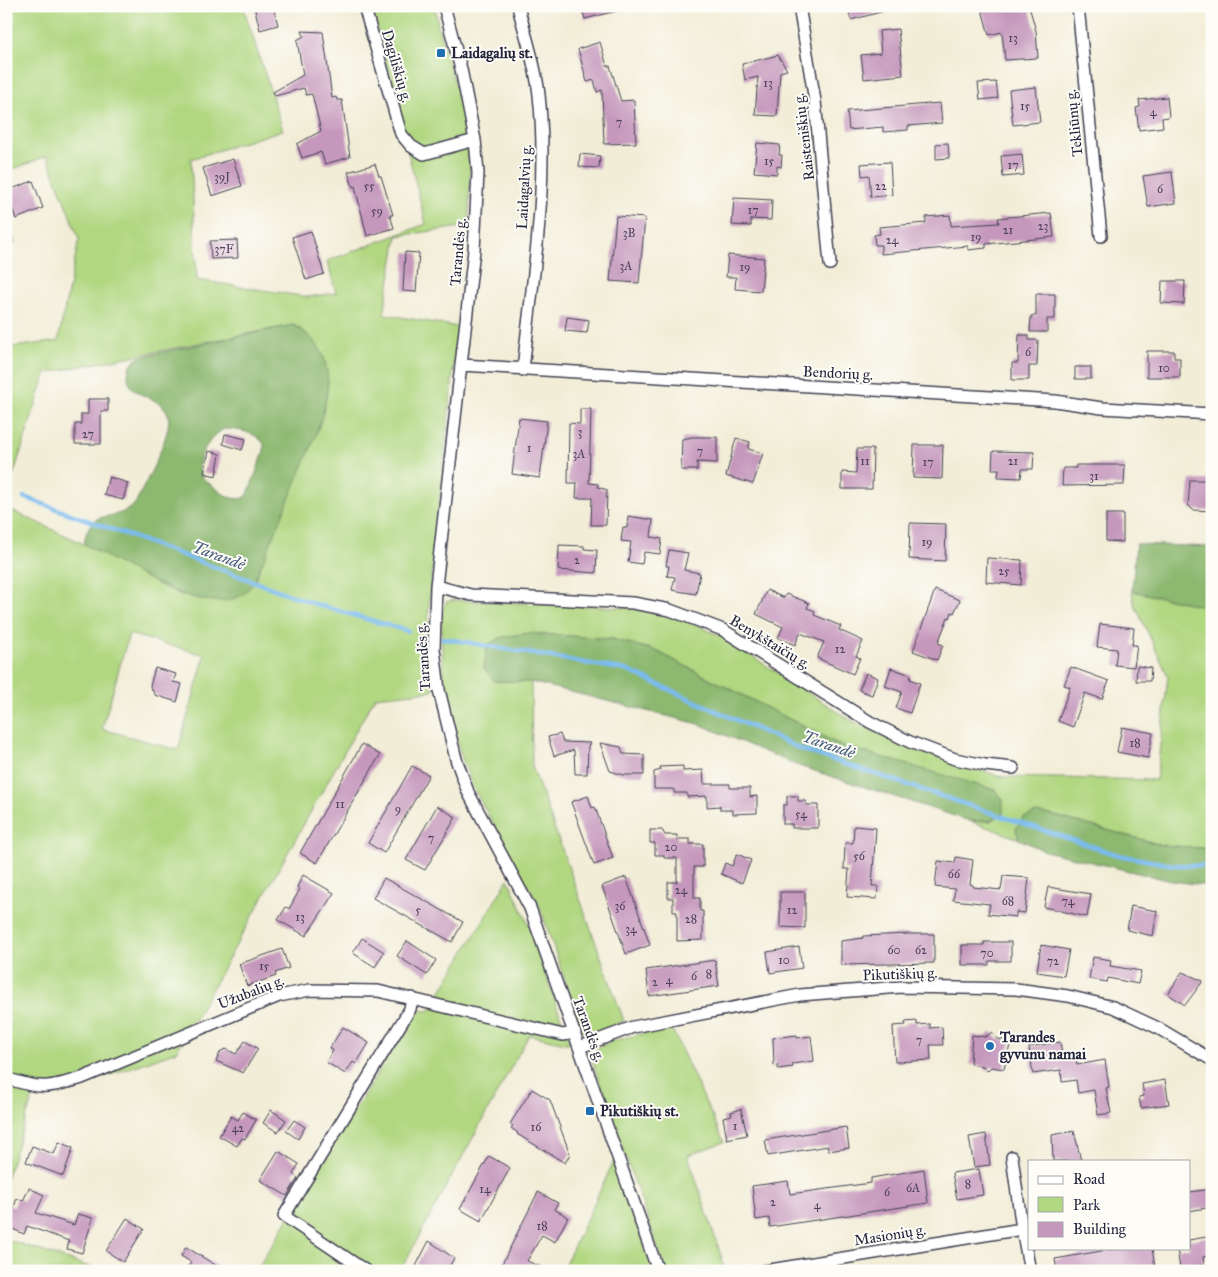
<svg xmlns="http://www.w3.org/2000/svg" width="1218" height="1277" viewBox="0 0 1218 1277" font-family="'IM FELL Great Primer',serif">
<rect width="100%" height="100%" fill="#fdfcf7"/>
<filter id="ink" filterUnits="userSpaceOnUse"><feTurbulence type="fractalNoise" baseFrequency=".02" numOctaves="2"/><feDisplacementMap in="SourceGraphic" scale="10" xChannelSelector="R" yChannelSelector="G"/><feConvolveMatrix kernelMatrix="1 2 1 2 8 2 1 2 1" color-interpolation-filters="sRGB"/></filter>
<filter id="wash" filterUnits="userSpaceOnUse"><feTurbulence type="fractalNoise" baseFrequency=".0096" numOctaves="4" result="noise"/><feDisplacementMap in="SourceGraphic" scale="20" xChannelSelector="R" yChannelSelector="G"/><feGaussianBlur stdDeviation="1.12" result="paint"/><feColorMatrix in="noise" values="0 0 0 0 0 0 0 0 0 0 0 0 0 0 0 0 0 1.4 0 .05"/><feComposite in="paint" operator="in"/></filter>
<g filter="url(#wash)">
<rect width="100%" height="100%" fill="#f2edd7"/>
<!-- green -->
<path fill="#b1d781" stroke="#6a7c5e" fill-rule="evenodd" d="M6,6H243L283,130L191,159L197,280L308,297L336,293L327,261L426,224L371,6H435L438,26L464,114L470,167L469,226L397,236L384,314L458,327L429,601L428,648L433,691L375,697L177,1051L113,1074L34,1094L6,1179V508L84,544L183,596L328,383C325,356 318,338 293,325L46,373L6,498V348L58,341L79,239L47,156L6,172ZM129,634L205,655L178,750L102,729Z
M6,216L15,243L6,249Z
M1132,591L1212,608V849L1162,845L1051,815L1023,818L1016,829L1019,839L970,821H990L916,768L840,745L654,650L612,639L528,633L494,681L531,682L532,766L624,1021L587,1035L583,1034L540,907L472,786L460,752L443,681L441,612L446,602L453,600L631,608L659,612L689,621L724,638L849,719L898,743L961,764L1003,777L1156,780L1168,676L1134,603Z
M508,879L528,923L570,1044L529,1035L400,1271H256L416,1010L429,1011Z
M671,1027L724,1142L688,1155L726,1271H666L593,1064V1057L597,1048L611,1041Z
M614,1161L654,1271H562Z
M6,1239L101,1271H6Z"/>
<!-- forest -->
<path fill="#8cb86f" stroke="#576d55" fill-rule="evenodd" d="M293,325C359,359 314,438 294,487C281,519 268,550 254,582C250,587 244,595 238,597C197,616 121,563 84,544C90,504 111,526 135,504C144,485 174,432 168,414C162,395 128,399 128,376C128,367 132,362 139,357ZM224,429C237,429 257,432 264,444V451L248,494L244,498C233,500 227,497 218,490C213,486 204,481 201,475C193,459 211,436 224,429Z
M1136,544L1212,547V608L1132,591Z
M528,633L612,639L654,650L840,745L995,790L1003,800V814L990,821H970L796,765L699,724L531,682L494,681L484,668L487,645L502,637Z
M1036,813L1051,815L1162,845L1212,849V886L1172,881L1045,851L1019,839L1016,829L1023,818Z"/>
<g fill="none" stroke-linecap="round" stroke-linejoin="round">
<!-- stream -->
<path stroke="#7abbef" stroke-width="4.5" d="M24,497L318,605L408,631
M442,638L626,670L803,750L1118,855L1173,865L1212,866"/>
</g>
<g id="blocks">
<!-- building -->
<path fill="#c597bc" d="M254,6H273L278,25L260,30Z
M581,6H620V10L585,19Z
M847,6H888V10L851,20Z
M981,6H1029L1036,31L1038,58L1005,60L1002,32L989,35Z
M898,29L903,75L864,79L861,55L881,53L879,31Z
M302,31L323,32L332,98L336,97L337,100H342L350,157L325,164L321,152L302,158L297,144L321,131L312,94L306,95L304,88L275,96L273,92L303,75L297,40L304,36Z
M600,42L607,66H610L621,101L634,100L636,143L604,144L602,90L597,92L594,80L587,82L578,49Z
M778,55L787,70L780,72L777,116L755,115L758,77L745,80L742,64Z
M996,82L998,98L980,100L978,83Z
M1036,87L1040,122L1013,125L1009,90Z
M1167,97L1169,117L1162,118L1163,127L1139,130L1136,108L1140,107L1139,100Z
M940,103L942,123L908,126V130L883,132V127L849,130L847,111Z
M757,143L780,145L779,155H782L781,167L777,166V174L754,172Z
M948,143L949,158L936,159V144Z
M580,154L600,156L599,168L579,167Z
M1022,154L1024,175L1003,177L1001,156Z
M233,159L242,186L212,196L203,168Z
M890,162L892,195L871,197L869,175L862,176L861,164Z
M375,164L379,176H381L393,215H390L394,228L367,236L355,186L353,187L348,172Z
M1172,172L1176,203L1148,207L1143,176Z
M33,181L43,208L16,219L6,191Z
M734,198L772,200L771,220L751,219V226L732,225Z
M1051,213L1054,237L986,244V248L968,250V246L881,254V245H875L874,235L880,234L879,227L926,223V217L950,215L951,226L999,223L998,218Z
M616,216L645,218L639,283L610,281Z
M311,231L324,274L306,280L292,237Z
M237,240L238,258L211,259L210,241Z
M405,252L419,253L416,292L403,291Z
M728,255L764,258L761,291L735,289L736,277H726Z
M1162,281H1185L1184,304L1161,303Z
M1036,294H1055V319H1047V332H1030L1031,316H1036Z
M567,317L589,320L587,333L565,331Z
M1019,335H1029V340H1038L1037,366H1029V380H1012V363H1018Z
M1147,351H1174V358H1180V377H1147Z
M1075,367H1091V379H1075Z
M88,399H108V411H101V444H75V424H81V414H88Z
M580,409H591L589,483L598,484V487L607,490L606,525H591L592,498H576L577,483H568L569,423L580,424Z
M519,418L547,421L540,478L512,474Z
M225,434L246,439L242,450L223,444Z
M692,437H717V463L697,462V470H681L682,439Z
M736,438L750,442L748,449L763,453L753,484L726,476Z
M914,445H943L942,479L913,478Z
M857,449H873L872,489H842V472L856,473Z
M209,451L220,454L216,476L204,473Z
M993,451L1034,452L1033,469H1022L1021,478L998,477L999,469H992Z
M1076,465H1125L1124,485L1062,486L1063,468H1076Z
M109,477L128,483L123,500L104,495Z
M1190,480H1212V511L1193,510L1188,505Z
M1106,514H1123V542L1106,541Z
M628,516L653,520L651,537L662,539L660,554L644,552L642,564L628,562L631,542L621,541L623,527L627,528Z
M910,523L946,524L945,561L909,559Z
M559,545L584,546V549L597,550L596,573L558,570Z
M669,550L688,553L684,570L700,573L696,594L672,590L675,577L667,576L669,566H666Z
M987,558L1022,560L1021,585L986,582Z
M767,590L784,598L786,594L809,603L807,608L815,611L814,615L841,626L839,630L863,641L856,656L860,658L853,674L817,658L824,642L800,633L795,645L778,638L783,627L756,614Z
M935,590L960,600L954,613L952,612L950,618L948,617L938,643L943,645L937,660L913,651Z
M1100,624L1134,628L1132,645H1137L1134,667L1115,665L1117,649L1097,647Z
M1137,666L1151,668L1150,681H1136Z
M1071,667L1109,681L1102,699L1085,693L1073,727L1058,721L1070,687L1064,685Z
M155,668L176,674L173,682L182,684L177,702L155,695L150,686Z
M891,668L911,675L910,679L920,683L910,713L896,708L902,692L885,686Z
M866,673L878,678L872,695L859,690Z
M1122,727L1153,733L1148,758L1117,752Z
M560,734L563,742L590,743L588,746L587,774H575L574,750L554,756L548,737Z
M600,743L621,747L623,754L644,755V775H624L610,771Z
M362,744L380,755L317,863L300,853Z
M412,766L429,775L384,853L368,843Z
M683,766V771L703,770L704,784H730V788H750V797L757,796V813L733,814V810H720V806L707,807V796L687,797V793H674V789H654V772L661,770L660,767Z
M588,796L592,808L595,807L613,858L594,865L571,802Z
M787,796H798V801H806V805H818V828H792V824H783V805H787Z
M437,806L456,817L425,870L406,860Z
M854,826L876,828L872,886H878L877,899L847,897L849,869H844L845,843H853Z
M650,830H662L665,835H677V839H690V844H703V867H694V898H700V911H703V940L677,941V912H673V898H668V882H677V858H664V855H655V843H650Z
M737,854L751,860L742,883L721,874L725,863L732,866Z
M956,857L973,860L970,884L973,885V887L1001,890L1003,876L1029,878L1025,913L1016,912V917L988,914L990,904L953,900L955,889L935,887L938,861L955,863Z
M303,875L334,893L306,936L278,920L286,907L289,909L300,889L297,887Z
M626,877L650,945L626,954L602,886Z
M384,878L463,922L452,942L373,898Z
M1048,887L1091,894L1087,917L1044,907Z
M780,892H805V928L780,927Z
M1131,906L1157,911L1153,936L1127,930Z
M908,934H934V963L841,965V941L863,938V936Z
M362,938L384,952L375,967L353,953Z
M407,941L436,960L427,975L397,956Z
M984,942H1011V961H989V965H962V945H984Z
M1041,945L1069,950L1064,976L1037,972Z
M799,947L802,968L770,973L767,952Z
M282,949L289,968L275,973L276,976L247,986L239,964Z
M1093,957L1111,960L1110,966L1141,971L1138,984L1108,978L1107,982L1089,979Z
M715,960L719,986L649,996L646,970Z
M1182,972L1203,981L1185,1005L1168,994Z
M917,1021V1025L930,1024V1028L942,1027L943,1045H930L931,1060L895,1062L893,1026L906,1025L905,1022Z
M343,1027L369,1043L356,1064L353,1062L345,1074L326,1062L333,1050L330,1048Z
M992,1032L997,1039L1011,1041L1004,1069L991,1067L987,1071L983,1066L970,1064L972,1035L985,1037Z
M797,1035V1038L811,1036L814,1061L792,1064L793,1067L778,1069V1065L774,1066L773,1038Z
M245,1041L258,1049L243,1073L216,1061L221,1051L226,1049L236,1054Z
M1060,1042L1062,1055L1075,1053L1077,1065L1105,1060L1109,1087L1106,1088L1111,1113L1098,1115L1094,1090L1078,1093L1076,1080L1062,1082L1061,1070L1033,1074L1029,1047Z
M1165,1080L1169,1104L1141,1108L1139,1097L1144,1096L1142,1084Z
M532,1089L550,1100L570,1154L565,1163L517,1134L518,1133L511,1128L513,1126L510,1124Z
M741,1109L747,1135L727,1139L723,1117L732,1115L731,1112Z
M271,1110L286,1120L278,1132L263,1123Z
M243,1112L256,1120L245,1139L242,1138L237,1146L219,1136L231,1116L238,1120Z
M294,1120L305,1127L298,1139L286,1131Z
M846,1127L849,1148L828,1151V1146L768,1156L765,1140Z
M1074,1131L1081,1161H1053L1052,1135Z
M986,1134L990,1165L974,1167L969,1137Z
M59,1142L73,1148L63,1176L26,1162L32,1146L54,1154Z
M278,1151L299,1164L293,1174L298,1178L287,1196L260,1180Z
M489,1156L510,1168L481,1221L460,1209Z
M924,1169L928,1203L770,1227L769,1218L756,1220L752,1186L788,1181L790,1194L871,1183V1178Z
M979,1169L983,1195L957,1199L952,1173Z
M29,1188L44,1195L36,1213L74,1225L78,1214L93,1218L82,1253L67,1249L69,1241L27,1226L24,1234L6,1226V1204L14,1207L17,1198L23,1201Z
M1212,1189V1207L1189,1211V1192Z
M538,1192L558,1203L554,1209L568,1217L555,1242L542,1235L527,1261L551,1271H518L502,1264Z
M127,1218L144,1229L123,1262L106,1251Z
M1212,1236V1255L1203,1257L1204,1265L1180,1269L1177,1248H1189V1240Z
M429,1241L454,1258L447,1271H426L416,1266Z
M186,1247L225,1271H186L191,1262L181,1256Z
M1119,1248H1152L1155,1268L1139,1271H1057L1055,1259Z"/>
</g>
</g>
<g filter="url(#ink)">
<use href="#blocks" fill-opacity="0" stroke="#414052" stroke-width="1"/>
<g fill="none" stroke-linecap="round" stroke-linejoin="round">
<!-- street casing -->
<g stroke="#414052" stroke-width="14">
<path id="street" d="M364,6L401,134L411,146L424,154L475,140
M444,6L461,69L475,140L478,173L474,250L436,586L434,649L439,690L456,759L468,792L530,908L658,1271
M518,6C525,35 536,65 539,95C549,186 532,280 523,370
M799,6L815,101L830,264
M1078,6L1101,236
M462,365L1055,401L1102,408L1212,414
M436,586L471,595L633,603L670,610L723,630L870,722L910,742L955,759L985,765L1013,768
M580,1047L633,1027L800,995L901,987L1016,989L1068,996L1113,1007L1158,1028L1212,1060
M6,1078C40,1090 49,1088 82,1078L279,996L310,990L378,991L563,1035L575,1033
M1012,1157L1022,1229L1030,1271
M366,1271L284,1216L410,1009L412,998
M764,1271L1022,1229"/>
</g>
<!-- street -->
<use href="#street" stroke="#fff" stroke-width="11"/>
</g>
</g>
<!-- markers -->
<g fill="#1f6fb2" stroke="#fdfcf7" stroke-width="2">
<rect x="436" y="48" width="10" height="10" rx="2.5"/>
<circle cx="990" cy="1046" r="5"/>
<rect x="585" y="1106" width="10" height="10" rx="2.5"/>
</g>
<g text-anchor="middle" stroke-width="4" stroke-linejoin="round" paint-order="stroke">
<!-- number labels -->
<g font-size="12" fill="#4b3f5b">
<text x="1013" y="42">13</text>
<text x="768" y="87">13</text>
<text x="1025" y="110">15</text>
<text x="1153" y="116">4</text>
<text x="619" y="126">7</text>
<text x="769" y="165">15</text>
<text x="1013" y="169">17</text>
<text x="222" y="181">39J</text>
<text x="369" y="190">55</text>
<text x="881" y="190">22</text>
<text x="1160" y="193">6</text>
<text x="753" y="214">17</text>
<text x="377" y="215">59</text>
<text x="1043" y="230">23</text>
<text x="1008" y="234">21</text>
<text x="629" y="237">3B</text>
<text x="976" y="241">19</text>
<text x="892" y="244">24</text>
<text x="224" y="253">37F</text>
<text x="626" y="270">3A</text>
<text x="745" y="271">19</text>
<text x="1028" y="356">6</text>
<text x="1164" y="372">10</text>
<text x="580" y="436">3</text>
<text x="88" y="438">27</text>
<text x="529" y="452">1</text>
<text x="700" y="455">7</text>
<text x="579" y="458">3A</text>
<text x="865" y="465">11</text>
<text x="1013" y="465">21</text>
<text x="928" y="466">17</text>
<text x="1094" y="480">31</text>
<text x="927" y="546">19</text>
<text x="577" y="564">2</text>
<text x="1004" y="575">25</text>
<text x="840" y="653">12</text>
<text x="1135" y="747">18</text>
<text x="340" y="808">11</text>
<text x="398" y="813">9</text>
<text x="801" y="818">54</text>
<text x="431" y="842">7</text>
<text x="671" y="851">20</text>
<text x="859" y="860">56</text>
<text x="954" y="878">66</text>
<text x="681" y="894">24</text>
<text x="1008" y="905">68</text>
<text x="1068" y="905">74</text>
<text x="620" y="910">36</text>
<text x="418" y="914">5</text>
<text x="792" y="914">12</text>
<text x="300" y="921">13</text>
<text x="691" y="923">28</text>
<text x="631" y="933">34</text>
<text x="894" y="954">60</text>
<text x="921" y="954">62</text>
<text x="987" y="957">70</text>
<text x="784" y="964">10</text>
<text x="1053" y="965">72</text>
<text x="264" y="970">15</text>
<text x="709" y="978">8</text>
<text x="694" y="980">6</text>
<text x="669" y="984">4</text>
<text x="655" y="986">2</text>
<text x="919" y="1044">7</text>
<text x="735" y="1130">1</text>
<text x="536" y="1131">16</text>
<text x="238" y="1132">42</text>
<text x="968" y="1188">8</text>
<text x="913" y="1192">6A</text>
<text x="485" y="1193">14</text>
<text x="887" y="1196">6</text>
<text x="773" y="1206">2</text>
<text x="817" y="1209">4</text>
<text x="542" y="1230">18</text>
</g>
<!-- poi labels -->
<g font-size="15" font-weight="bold" fill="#22223b" stroke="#fdfcf7" text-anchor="start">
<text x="451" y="58">Laidagalių st.</text>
<text x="1000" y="1042">Tarandes<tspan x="1000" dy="17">gyvunu namai</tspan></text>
<text x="600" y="1116">Pikutiškių st.</text>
</g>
<!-- street labels -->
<g font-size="15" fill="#22223b" stroke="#fdfcf7">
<text transform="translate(397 66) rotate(74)" y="5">Dagiliškių g.</text>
<text transform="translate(1074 123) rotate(-96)" y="5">Tekliūnų g.</text>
<text transform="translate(804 137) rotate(-97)" y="5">Raisteniškių g.</text>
<text transform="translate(524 187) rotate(-87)" y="5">Laidagalvių g.</text>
<text transform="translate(458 252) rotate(-85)" y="5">Tarandės g.</text>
<text transform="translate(838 373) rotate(3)" y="5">Bendorių g.</text>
<text transform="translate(770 642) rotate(31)" y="5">Benykštaičių g.</text>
<text transform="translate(423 657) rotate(-94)" y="5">Tarandės g.</text>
<text transform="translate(900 974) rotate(-2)" y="5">Pikutiškių g.</text>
<text transform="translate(251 992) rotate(-21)" y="5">Užubalių g.</text>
<text transform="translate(589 1029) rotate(70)" y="5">Tarandės g.</text>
<text transform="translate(890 1235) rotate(-9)" y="5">Masionių g.</text>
</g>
<!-- water labels -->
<g font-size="16" font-style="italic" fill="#41587a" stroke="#fdfcf7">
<text transform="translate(219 555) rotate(20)" y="6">Tarandė</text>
<text transform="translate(829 744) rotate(19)" y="6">Tarandė</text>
</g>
</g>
<!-- margin -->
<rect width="1218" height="1277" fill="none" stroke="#fdfcf7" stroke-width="25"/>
<!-- legend -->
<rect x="1028" y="1160" width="162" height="90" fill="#fdfcf7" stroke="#a5a5ac"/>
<rect x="1038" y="1176" width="25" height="8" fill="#ffffff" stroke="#a5a5ac"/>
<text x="1073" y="1184" font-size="15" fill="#22223b">Road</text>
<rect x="1038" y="1197" width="25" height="15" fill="#b1d781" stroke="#a5a5ac"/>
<text x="1073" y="1210" font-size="15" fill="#22223b">Park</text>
<rect x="1038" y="1222" width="25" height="15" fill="#c597bc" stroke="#a5a5ac"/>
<text x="1073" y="1234" font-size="15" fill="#22223b">Building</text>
</svg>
